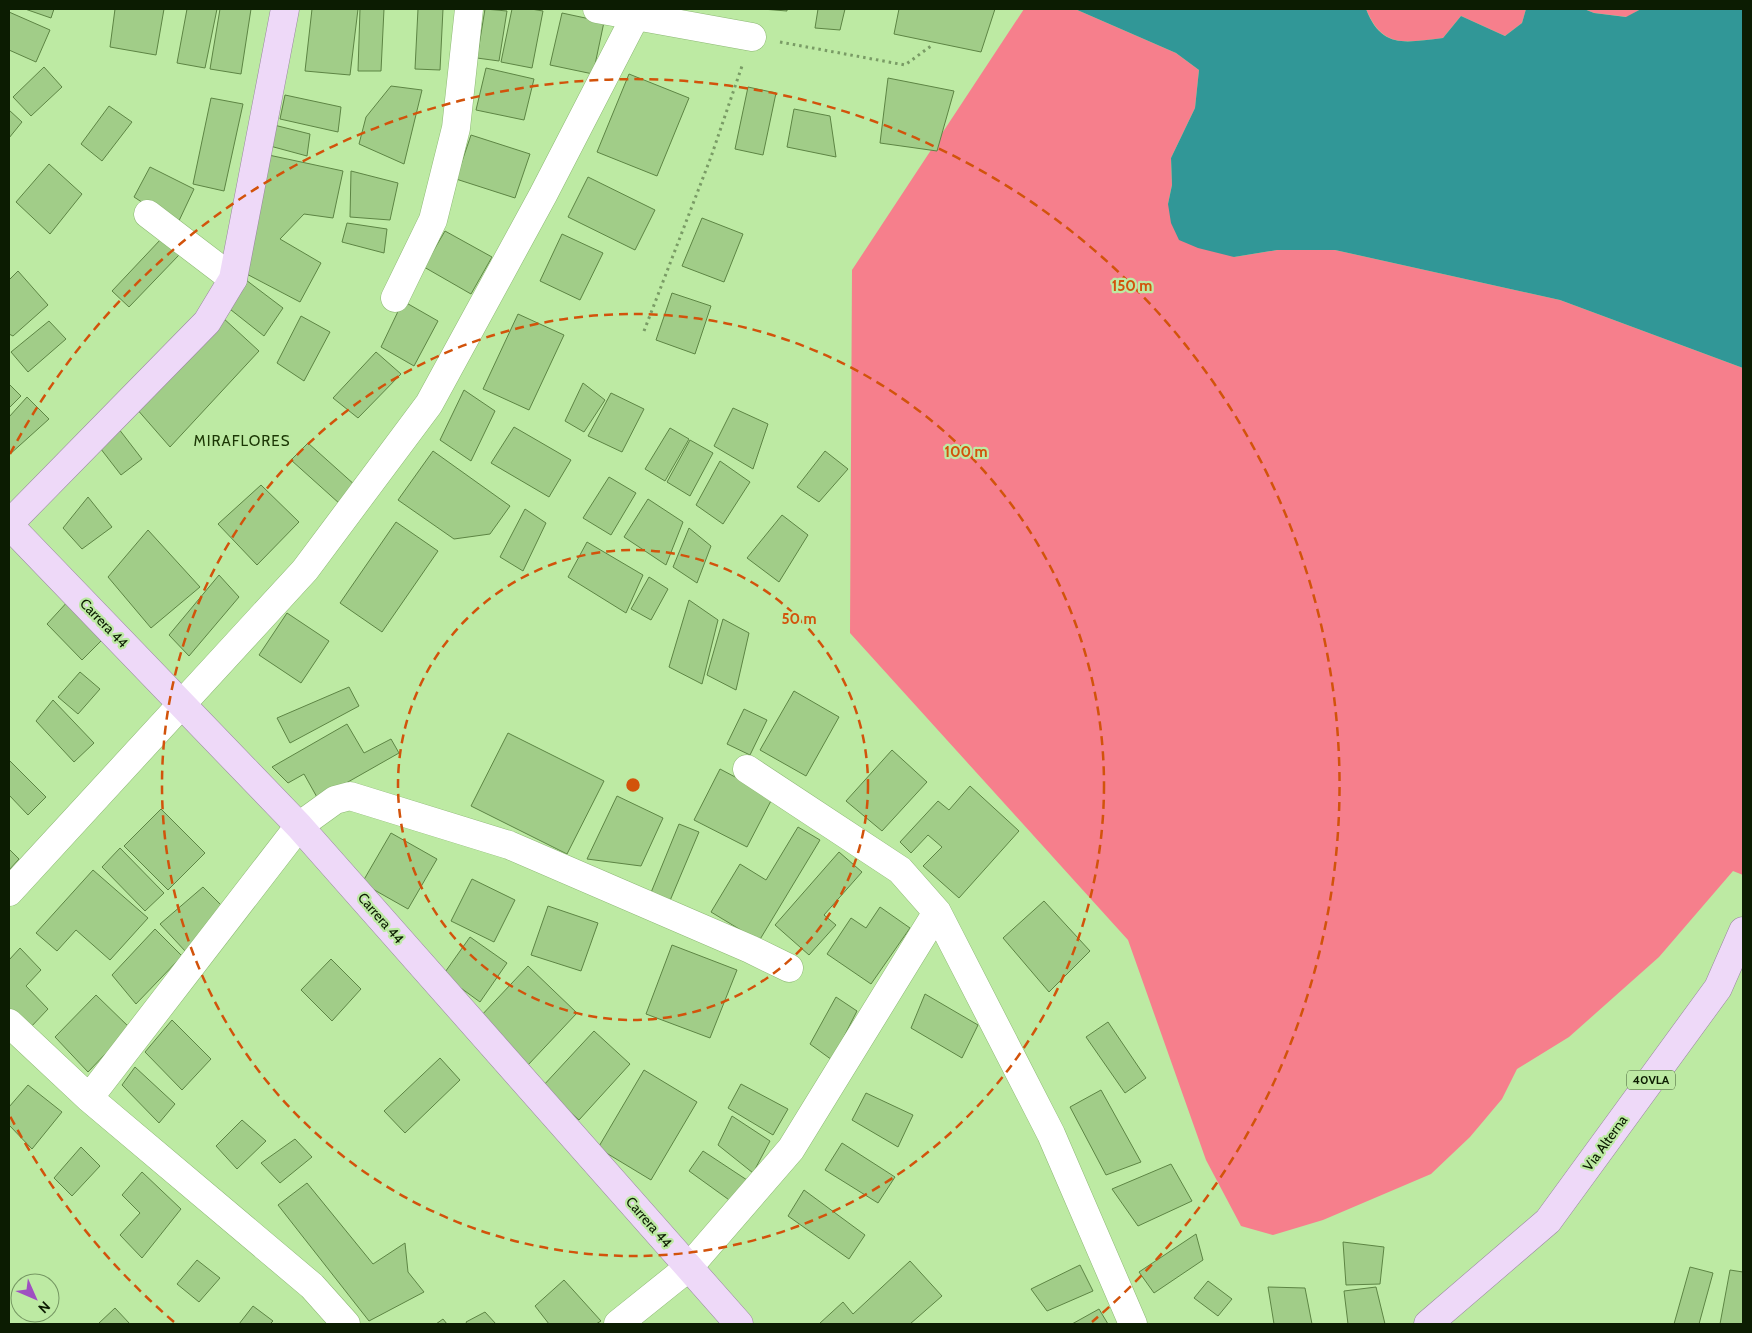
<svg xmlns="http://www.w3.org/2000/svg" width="1752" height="1333" viewBox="0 0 1752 1333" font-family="Cabin,sans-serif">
<rect width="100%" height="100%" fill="#bdeaa3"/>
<!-- green -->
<path fill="#f67f8c" d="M1024,9H1075L1176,53L1199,70L1195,108L1171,158L1172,185L1168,204L1234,257L1277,250H1335L1560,300L1743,368V875L1733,871L1659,957L1569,1037L1517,1069L1502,1099L1470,1137L1431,1174L1323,1220L1273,1235L1241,1226L1206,1160L1128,940L850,633L852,270Z
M1366,9H1526L1522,23L1505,36L1461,16L1443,38C1406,42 1383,50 1366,9Z
M1584,9H1641L1627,17L1594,13Z"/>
<!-- water -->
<path fill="#319797" d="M1075,9H1366C1382,50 1406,42 1443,38L1461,16L1505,36L1522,23L1526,9H1584L1594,13L1626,17L1641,9H1743V368L1560,300L1335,250H1277L1234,257L1198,248L1179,240L1171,223L1168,204L1172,185L1171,158L1195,108L1199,70L1176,53Z"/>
<!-- building -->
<path fill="#a1cd88" stroke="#5d8544" d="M25,9H54L51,18Z
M115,9H164L156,55L110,47Z
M187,9H217L205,68L177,63Z
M220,9H251L241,74L210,69Z
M312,9H358L350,75L305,71Z
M360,9H384L381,71H358Z
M418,9H443L440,70L415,69Z
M485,9L507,11L499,61L477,58Z
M512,9H531L543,11L532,68L501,62Z
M762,9H787V11Z
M818,9H845L840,30L815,28Z
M899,9H995L981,52L894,34Z
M9,12L50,30L36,62L9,50Z
M562,13L604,22L593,74L550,65Z
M44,67L62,87L31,116L13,97Z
M486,68L534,79L524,120L476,110Z
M629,74L689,98L657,176L597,152Z
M888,78L954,91L937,151L880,143Z
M391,86L422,90L404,164L359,144L366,117Z
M748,87L776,93L763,155L735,149Z
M285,95L341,107L338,132L280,119Z
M211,98L243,104L224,191L193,184Z
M109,106L132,122L102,161L81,144Z
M794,109L830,116L836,157L787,147Z
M9,110L22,122L9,138Z
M274,125L310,134L307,156L270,146Z
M471,135L530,154L515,198L456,179Z
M264,154L343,171L333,218L304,214L280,239L321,263L300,302L239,270Z
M49,164L82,194L50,234L16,202Z
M150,167L194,189L177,225L134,197Z
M351,171L398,183L390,220L350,217Z
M588,177L655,210L635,250L568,217Z
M702,218L743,234L724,282L682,266Z
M347,223L387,229L384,253L342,242Z
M445,231L492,257L471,294L424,267Z
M562,234L603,253L580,300L540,281Z
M161,239L179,255L129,307L112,291Z
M18,271L48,305L13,336L9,334V280Z
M242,277L283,308L264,336L226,306Z
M672,293L711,306L695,354L656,340Z
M403,301L438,321L414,366L381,347Z
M518,314L564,335L529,410L483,389Z
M301,316L330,332L304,381L277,363Z
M222,317L259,351L170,447L136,408Z
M49,321L66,339L28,372L11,352Z
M376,352L401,374L358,418L333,398Z
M583,383L605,400L584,432L565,421Z
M9,384L21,396L9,408Z
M464,390L495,411L471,461L440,440Z
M611,393L644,409L622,452L588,436Z
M27,397L49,419L9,455V417Z
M733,408L768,424L753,469L714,446Z
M115,424L142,459L121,475L97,444Z
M514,427L571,460L549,497L491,463Z
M670,428L689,439L665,481L645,469Z
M690,440L713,453L690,496L667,482Z
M308,443L356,486L340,504L291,460Z
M433,451L510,506L490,534L454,539L398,500Z
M825,451L848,469L819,502L797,487Z
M720,461L750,482L723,524L696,505Z
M609,477L636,493L611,535L583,518Z
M261,485L299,522L257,565L218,524Z
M88,497L112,527L82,549L63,528Z
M648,499L683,522L666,565L624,537Z
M525,509L546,523L523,571L500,557Z
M782,515L808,535L779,582L747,558Z
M396,522L438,551L382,632L340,603Z
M689,528L711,546L697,583L673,567Z
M148,530L200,587L151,628L108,577Z
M587,542L643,575L626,613L568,577Z
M219,575L239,597L189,656L169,635Z
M649,577L668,589L651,620L631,609Z
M70,599L106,636L82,660L47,624Z
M689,600L718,620L702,684L669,667Z
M287,613L329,641L301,683L259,655Z
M723,619L749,633L736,690L707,675Z
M80,672L100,689L78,714L58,697Z
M349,687L359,706L290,743L277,718Z
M794,691L839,717L806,776L760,750Z
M53,700L94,743L74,762L36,721Z
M744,709L767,720L750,755L727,744Z
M347,724L364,753L391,739L399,753L318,799L304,774L288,783L272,767Z
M508,733L604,781L567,854L471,806Z
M892,750L927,782L882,831L846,801Z
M9,760L46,797L28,815L9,795Z
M720,769L773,797L747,847L694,820Z
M970,786L1019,831L959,898L923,866L942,847L928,835L911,853L900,842L938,801L949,810Z
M617,796L663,818L641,866L587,859Z
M161,809L205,853L168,890L124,846Z
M679,824L699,832L669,903L650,895Z
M798,827L820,840L759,941L711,912L740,864L766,880Z
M391,833L437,859L408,909L362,883Z
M120,848L164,893L145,911L102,867Z
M9,849L19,859L9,870Z
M839,852L862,872L824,915L836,925L809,955L775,925Z
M93,870L148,918L110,960L76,930L57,951L36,933Z
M472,879L515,900L494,942L451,921Z
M203,887L226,910L186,952L160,924Z
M1044,901L1090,951L1049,992L1003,938Z
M548,906L598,923L581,971L531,955Z
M880,907L910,928L871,984L827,954L851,918L866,928Z
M155,929L182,956L136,1004L112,975Z
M470,937L507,963L480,1002L443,975Z
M672,945L737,970L710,1038L646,1014Z
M20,948L41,970L26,986L48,1009L29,1029L9,1010V960Z
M331,959L361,989L332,1021L301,990Z
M528,966L577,1013L528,1065L479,1018Z
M925,994L978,1025L962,1058L911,1028Z
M96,995L130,1028L88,1072L55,1037Z
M836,997L857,1011L832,1060L810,1044Z
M172,1020L211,1059L182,1090L145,1052Z
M1108,1022L1146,1078L1125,1093L1086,1037Z
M594,1031L630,1064L579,1120L542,1087Z
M440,1058L460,1080L405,1133L384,1111Z
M135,1067L175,1104L159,1123L122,1085Z
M644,1070L697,1102L651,1180L598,1148Z
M741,1084L788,1109L773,1135L728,1108Z
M28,1085L62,1112L32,1149L9,1125V1107Z
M1101,1090L1141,1162L1106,1175L1070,1107Z
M866,1093L913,1115L898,1147L852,1120Z
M732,1116L770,1141L753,1173L718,1145Z
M242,1120L266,1141L237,1169L216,1146Z
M295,1139L312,1157L280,1183L261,1163Z
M842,1143L895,1177L878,1203L825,1170Z
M81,1147L100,1166L72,1196L54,1178Z
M703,1151L747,1180L732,1202L689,1171Z
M1171,1164L1192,1201L1138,1226L1112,1189Z
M142,1172L181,1209L142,1258L120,1235L140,1213L122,1195Z
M307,1183L373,1264L405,1243L408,1272L424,1292L369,1321L278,1205Z
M804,1190L865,1235L849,1259L788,1216Z
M1196,1234L1203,1260L1154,1293L1139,1272Z
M1343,1242L1384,1247L1380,1284L1346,1285Z
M197,1260L220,1278L199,1302L177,1284Z
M910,1261L942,1296L910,1324H819L843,1302L853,1314Z
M1080,1265L1093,1291L1047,1311L1031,1289Z
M1690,1267L1713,1273L1699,1324H1674Z
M1730,1270L1743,1272V1324H1720Z
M564,1280L601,1321L596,1324H549L535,1306Z
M1208,1281L1232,1299L1218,1316L1194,1298Z
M1268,1287L1305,1288L1312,1324H1274Z
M1376,1287L1385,1324H1348L1344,1291Z
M253,1306L273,1321L270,1324H239Z
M115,1308L130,1324H98Z
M1099,1309L1108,1324H1072Z
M485,1312L496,1324H467L466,1322Z
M443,1319L447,1324H436Z"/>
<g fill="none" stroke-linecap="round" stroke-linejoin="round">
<!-- minor casing -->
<g stroke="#8db874" stroke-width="29">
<path id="minor" d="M597,9L752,37
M148,214L233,279
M395,298L433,220L456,128L469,9
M747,769L900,870L937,912L1051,1134L1133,1324
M9,892L305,570L429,404L543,195L635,17
M9,1023L89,1098L312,1286L346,1324
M89,1098L299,826L335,800L350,796L509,845L750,949L789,968
M618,1324L689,1267L791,1149L937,912"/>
</g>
<!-- major casing -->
<g stroke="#98879f" stroke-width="29">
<path id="major" d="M9,524L207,322L233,279L285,9
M9,525L299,826L739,1324
M1428,1324L1548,1221L1718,988L1743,931"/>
</g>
<!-- path -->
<path stroke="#799b65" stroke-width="3" stroke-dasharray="2.5 4" stroke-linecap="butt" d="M780,42L905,65L931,46
M644,331L711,157L742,66"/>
<!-- minor -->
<use href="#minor" stroke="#fff" stroke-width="28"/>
<!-- major -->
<use href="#major" stroke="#eed9f8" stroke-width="28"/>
</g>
<!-- distance rings -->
<g fill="none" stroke="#d2530b" stroke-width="2.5" stroke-dasharray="9 6">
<circle cx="633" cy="785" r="235"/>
<circle cx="633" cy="785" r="471"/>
<path d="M174 1322A706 706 0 0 1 10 1116M10 454A706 706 0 1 1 1092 1322"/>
</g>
<g text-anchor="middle" stroke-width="4.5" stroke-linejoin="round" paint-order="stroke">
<!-- shield labels -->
<rect fill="#bdeaa3" stroke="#415a32" stroke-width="1" x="1627" y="1070.5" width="48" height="19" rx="4"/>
<g font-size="12" font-weight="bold" fill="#0c1c02">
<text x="1651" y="1084">40VLA</text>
</g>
<!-- street labels -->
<g font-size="14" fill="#0c1c02" stroke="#bdeaa3">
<text transform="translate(104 623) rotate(46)" y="5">Carrera 44</text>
<text transform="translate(381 918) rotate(49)" y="5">Carrera 44</text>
<text transform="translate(1605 1143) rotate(-54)" y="5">Via Alterna</text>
<text transform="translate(649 1222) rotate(49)" y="5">Carrera 44</text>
</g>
<!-- neighbourhood labels -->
<g font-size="15" letter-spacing="1" fill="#1b3704" stroke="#bdeaa3">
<text x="242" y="446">MIRAFLORES</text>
</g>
</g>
<circle cx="633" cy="785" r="8" fill="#d2530b" stroke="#bdeaa3" stroke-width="2.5"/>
<g font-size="15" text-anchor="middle" font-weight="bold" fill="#d2530b" stroke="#bdeaa3" stroke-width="4.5" stroke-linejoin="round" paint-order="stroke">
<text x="1132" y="291">150 m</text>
<text x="966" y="457">100 m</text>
<text x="799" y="624">50 m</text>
</g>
<!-- border -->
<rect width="1752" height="1333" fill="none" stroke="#0c1c02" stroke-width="20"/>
<!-- north arrow -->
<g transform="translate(35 1298) rotate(135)"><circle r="24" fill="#bdeaa3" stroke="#769863"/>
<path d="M0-4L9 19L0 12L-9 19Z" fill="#9f50c1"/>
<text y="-8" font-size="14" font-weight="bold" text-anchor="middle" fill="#0c1c02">N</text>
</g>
</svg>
